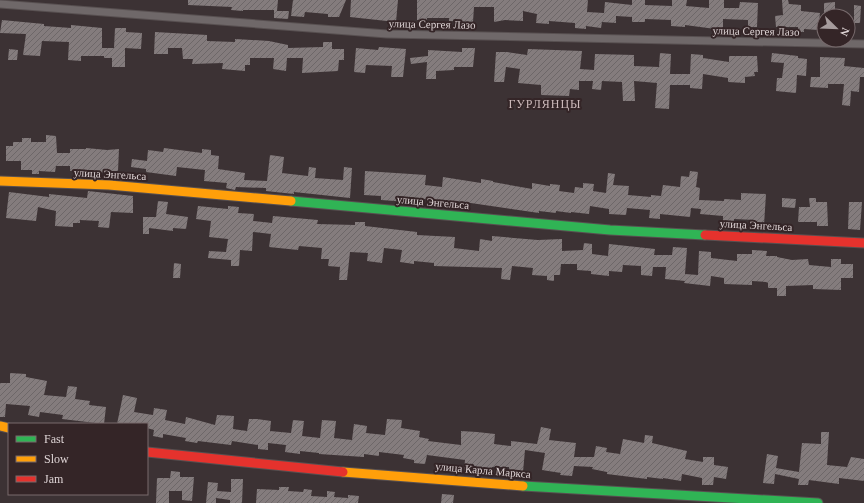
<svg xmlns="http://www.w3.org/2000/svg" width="864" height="503" viewBox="0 0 864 503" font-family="'Times New Roman',serif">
<defs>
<pattern id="building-hatch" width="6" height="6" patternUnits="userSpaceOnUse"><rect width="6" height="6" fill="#847c7d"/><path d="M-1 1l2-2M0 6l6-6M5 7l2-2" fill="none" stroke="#6d6768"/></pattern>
</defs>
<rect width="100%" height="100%" fill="#3c3234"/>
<!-- building -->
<path fill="url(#building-hatch)" d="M188,0H278L277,11H289L288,19L274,18V10H243V11L231,10L232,7L188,5Z
M293,0H346L339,17H328V14L305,12L304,17L291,16Z
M351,0H398L396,22L350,17Z
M417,0H588L587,12L604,13L605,2L632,5V0H645V5L672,6V0H687L686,6L709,8V0H724V8H739L740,2L758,3L757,27H748V20L723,19V30L685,25V27L671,26V20L645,19V22H632V17L616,16V23L602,22L601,28L586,26V29L575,28V23L549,21V24L536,23L537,14L523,11V21L505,20L494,22V7H474L473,22L449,21V18H427V20H417Z
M782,0H788L789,4L801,5V11L820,13L818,30L804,29V32H798V27H776L775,16L783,15Z
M835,2V16H824V3Z
M854,5L861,6L860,23H854Z
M2,20L44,24V26L71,28V25L102,28V48H114L115,28H126V32L142,33L141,49L125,48V67H112V58H104V56H81V61L68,60L69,42L42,41L40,56L23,55L26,34L0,33Z
M155,32L207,35V41L235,42V39L269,41L288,45V48L323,47V42H332V49H344V60H339L338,71L302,73L303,58H287L286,71L273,69L274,58H250V65H245V71L222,69L223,63L192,64L193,59H183L182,48H168V54H154Z
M379,47L406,49L403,77H391L392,66L366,65L365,73L354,72L356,48L378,50Z
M462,48H475L473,67H454V70L436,71V79H426L427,62L411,64L410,58L428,56V50L462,52Z
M9,49L18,50L17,60H8Z
M528,49L582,51L580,69L594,70L595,54L634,55V66L659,67L660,53L671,54L670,74H690L691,54L703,55V58L729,62V56H757L758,72H754L755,76L745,77V83L728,82V78L703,74L702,89L690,88V85H670L669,109L655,108L657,83L634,81L635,101H623L622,82L602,81L601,90L592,89L593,81H579V90L570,89L569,96L541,95V85L518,83L520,69L506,67L504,82H494L496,52H507L527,55Z
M772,53L798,56V58L807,59L806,76L797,75L796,93L776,91L777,78H782L784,63L771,62Z
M820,57L845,58L844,66L864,68V77H860L859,92L851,91L850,106L842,105L844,84H828V88L810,87L811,77H820Z
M46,135L56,136L57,153H70V149H86V148L107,150L119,149L118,171H106V173L77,170L70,171V166H56L55,172L39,171V174H32V170H21V161H6V146H13V142H22V138H31V142H46Z
M164,148L202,153V149L211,150V155L219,156L218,169L245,173L244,180L267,181L270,155L284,157L282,173L308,176L309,167L316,168L315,178L343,180L344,167L352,168L350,198L294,192V194L266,191V188L236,187L235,190L226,188L227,183L204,181L205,170L177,167L176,176L146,172V169L131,167L132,159L147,161L148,150L163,152Z
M365,171L426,175L425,185L442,187L443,177L481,183V179L493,181V182L532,189V183L550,186V184L560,185L559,191L574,193L575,187L583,188V183L594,184L593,191L606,193L608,173L615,174L613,185L629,186L628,195L651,197V195L661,196L663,185L680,187L681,176L689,177L690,171L698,172L696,187L700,188L699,200L724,201V199L741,200V193L766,194L764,225L755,224V220L734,219V223H723V216L700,214L701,209L691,208L690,217L660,214V219L649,218L650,210L627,208L626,215L609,214V209L590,206L589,214L571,212V213L556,211V213L539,211V213L457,201L456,207L446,206V202L424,199L423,203L381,200V196L364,195Z
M88,191L133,196V213L111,212L109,228L98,227L99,221L80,220V223H73V227L55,226L56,211L38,207L36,221L6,218L9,192L49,197V194L87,198Z
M782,198L796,199L795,208L782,207Z
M809,198H816V202H827L828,226H817V222H798L799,207H810Z
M158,201L168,202L166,214L188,217L186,229L173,228V231L149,228V234H143V217H156Z
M849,202H862L860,230L848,229Z
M198,206L228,209V206L239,207L238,213L254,214L253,221L272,223L273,216L318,220L317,224L355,225V222H365V226L417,232V235L455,237L454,248L479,251L480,239L492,241V236L538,240L562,239V251L583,250L584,243L592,244V254L608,256L609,244L655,249L654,255H672L673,247L687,248L685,274L698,275L699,251L711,252V258L737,261V254H752V250L767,251L766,256H777V257L792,260L808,259L809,265L831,267V259H841V264H853V278H841V290L813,289V285L786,286V296H777V288H768V283L766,282L752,281V285L724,284V278L711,276L710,286L684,283L685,281L665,279L666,267H653L652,276L641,275V266L623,265L622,272L609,271V276L591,274V271L577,270V264H561L560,275H554V281L547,280V276L532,275L533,268L512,266L510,280L501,279L502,268L434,266V263L414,261V264L400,262L402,250L384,248L382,263L367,261L368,253L350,252L347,280H339L340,267L328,266L329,259H321L322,248L299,246L298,250L269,247L271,234L253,232L252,251L240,250L239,266H231V260L208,258L209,251L226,252L228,239L209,237L211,221L196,219Z
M174,263L181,264L180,278H173Z
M10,373L26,374V377L47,381L44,395L66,397L68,386L77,387L75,399L90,401L89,405L106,407L104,424L62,419L63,415L40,412L39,417L28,415L30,406L6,404L5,417H0V383H10Z
M123,395L137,398L134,412L153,415L154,408L167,410L165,420L185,424L186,417L215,425L217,415L234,416L233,429L247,431L249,419H257L271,421L270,431L291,433L293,420L304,421L302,436L320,438L322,420L336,421L334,438L352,440L354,424L367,426L366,433L385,435L387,419L402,420L401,428L420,431L419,437L429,439L428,441L461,445V431L477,432L495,434L494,444L511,446V441L537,444L541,427L551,429L549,440L576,443L574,457H594L596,446L607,448L606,452L620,454L623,439L644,443L645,435L653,436L652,443L687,451L685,459L703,462V457H714V465L728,467L726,479L714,477L713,485H702V478L682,474L681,481L663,478V479L647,477V479L607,474V472L592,469L593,467L574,466L572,476L560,475L561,473L542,470L545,453L525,450L523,472L509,471V467H492V469L475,467V472L464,471L465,460L427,455L425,464L414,463V460L403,458L404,455L379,452V456L364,454V457L319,454V453L300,451V454L285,452L286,445L268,443V450L258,449V445L232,441L231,445L198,441L197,443L185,441L186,438L163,434V438L153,436L154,430L147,428V424H117Z
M821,432H829L827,465L847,467L851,457L864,459V481L839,478V484L809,480L808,485H798L799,479L775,474L774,484L763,483L767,454L778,456L776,468L799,472L802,443L821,444Z
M171,471L180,472V477H194L192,501L182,500V491H169V503H156L157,478H170Z
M231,479H243L242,503H230V500L216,498V503H206L208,482L218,483L217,491L231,492Z
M279,487H289L288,491L303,492L304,489L312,490L311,496L327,497V491L335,492L334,497L348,498V495L359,496L358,503H256L257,489L279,490Z
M442,494L454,495L453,503H441Z"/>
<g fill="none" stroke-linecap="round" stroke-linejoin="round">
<!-- street casing -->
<g stroke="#585051" stroke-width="9">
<path id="street" d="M0,4L387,34L864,44"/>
</g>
<!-- fast casing -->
<g stroke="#585051" stroke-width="11">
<path id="fast" d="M291,201L610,230L705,235
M523,486L818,503"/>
</g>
<!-- slow casing -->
<g stroke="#585051" stroke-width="11">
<path id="slow" d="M0,181L109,185L291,201
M0,426L9,428
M343,472L523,486"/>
</g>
<!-- jam casing -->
<g stroke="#585051" stroke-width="11">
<path id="jam" d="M705,235L864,243
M147,452L343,472"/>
</g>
<!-- street -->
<use href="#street" stroke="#6f6869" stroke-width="7"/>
<!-- fast -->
<use href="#fast" stroke="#30b455" stroke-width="9"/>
<!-- slow -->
<use href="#slow" stroke="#ff9f0a" stroke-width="9"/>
<!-- jam -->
<use href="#jam" stroke="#e5322d" stroke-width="9"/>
</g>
<g text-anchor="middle" stroke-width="4" stroke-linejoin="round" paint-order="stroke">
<!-- street labels -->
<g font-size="11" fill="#dfd5d6" stroke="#342527">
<text transform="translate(432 24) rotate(1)" y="4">улица Сергея Лазо</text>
<text transform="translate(756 31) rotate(1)" y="4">улица Сергея Лазо</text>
<text transform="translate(110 174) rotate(3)" y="4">улица Энгельса</text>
<text transform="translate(433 202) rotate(5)" y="4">улица Энгельса</text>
<text transform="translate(756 225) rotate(3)" y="4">улица Энгельса</text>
<text transform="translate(483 470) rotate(5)" y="4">улица Карла Маркса</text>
</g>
<!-- neighbourhood labels -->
<g font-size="12" letter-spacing="1" fill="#cdbabb" stroke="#342527">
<text x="545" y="108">ГУРЛЯНЦЫ</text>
</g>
</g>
<!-- legend -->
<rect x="8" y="423" width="140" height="72" fill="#342527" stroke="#786b6d"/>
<rect x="16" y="436" width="20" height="6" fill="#30b455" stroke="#786b6d"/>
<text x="44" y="443" font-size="12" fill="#dfd5d6">Fast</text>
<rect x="16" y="456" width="20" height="6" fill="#ff9f0a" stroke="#786b6d"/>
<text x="44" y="463" font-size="12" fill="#dfd5d6">Slow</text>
<rect x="16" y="476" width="20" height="6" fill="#e5322d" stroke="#786b6d"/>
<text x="44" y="483" font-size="12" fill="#dfd5d6">Jam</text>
<!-- north arrow -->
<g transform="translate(836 28) rotate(113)"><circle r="19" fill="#342527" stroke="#786b6d"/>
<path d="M0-3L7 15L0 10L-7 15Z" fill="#a69c9d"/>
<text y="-6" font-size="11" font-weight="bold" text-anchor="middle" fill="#dfd5d6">N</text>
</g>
</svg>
